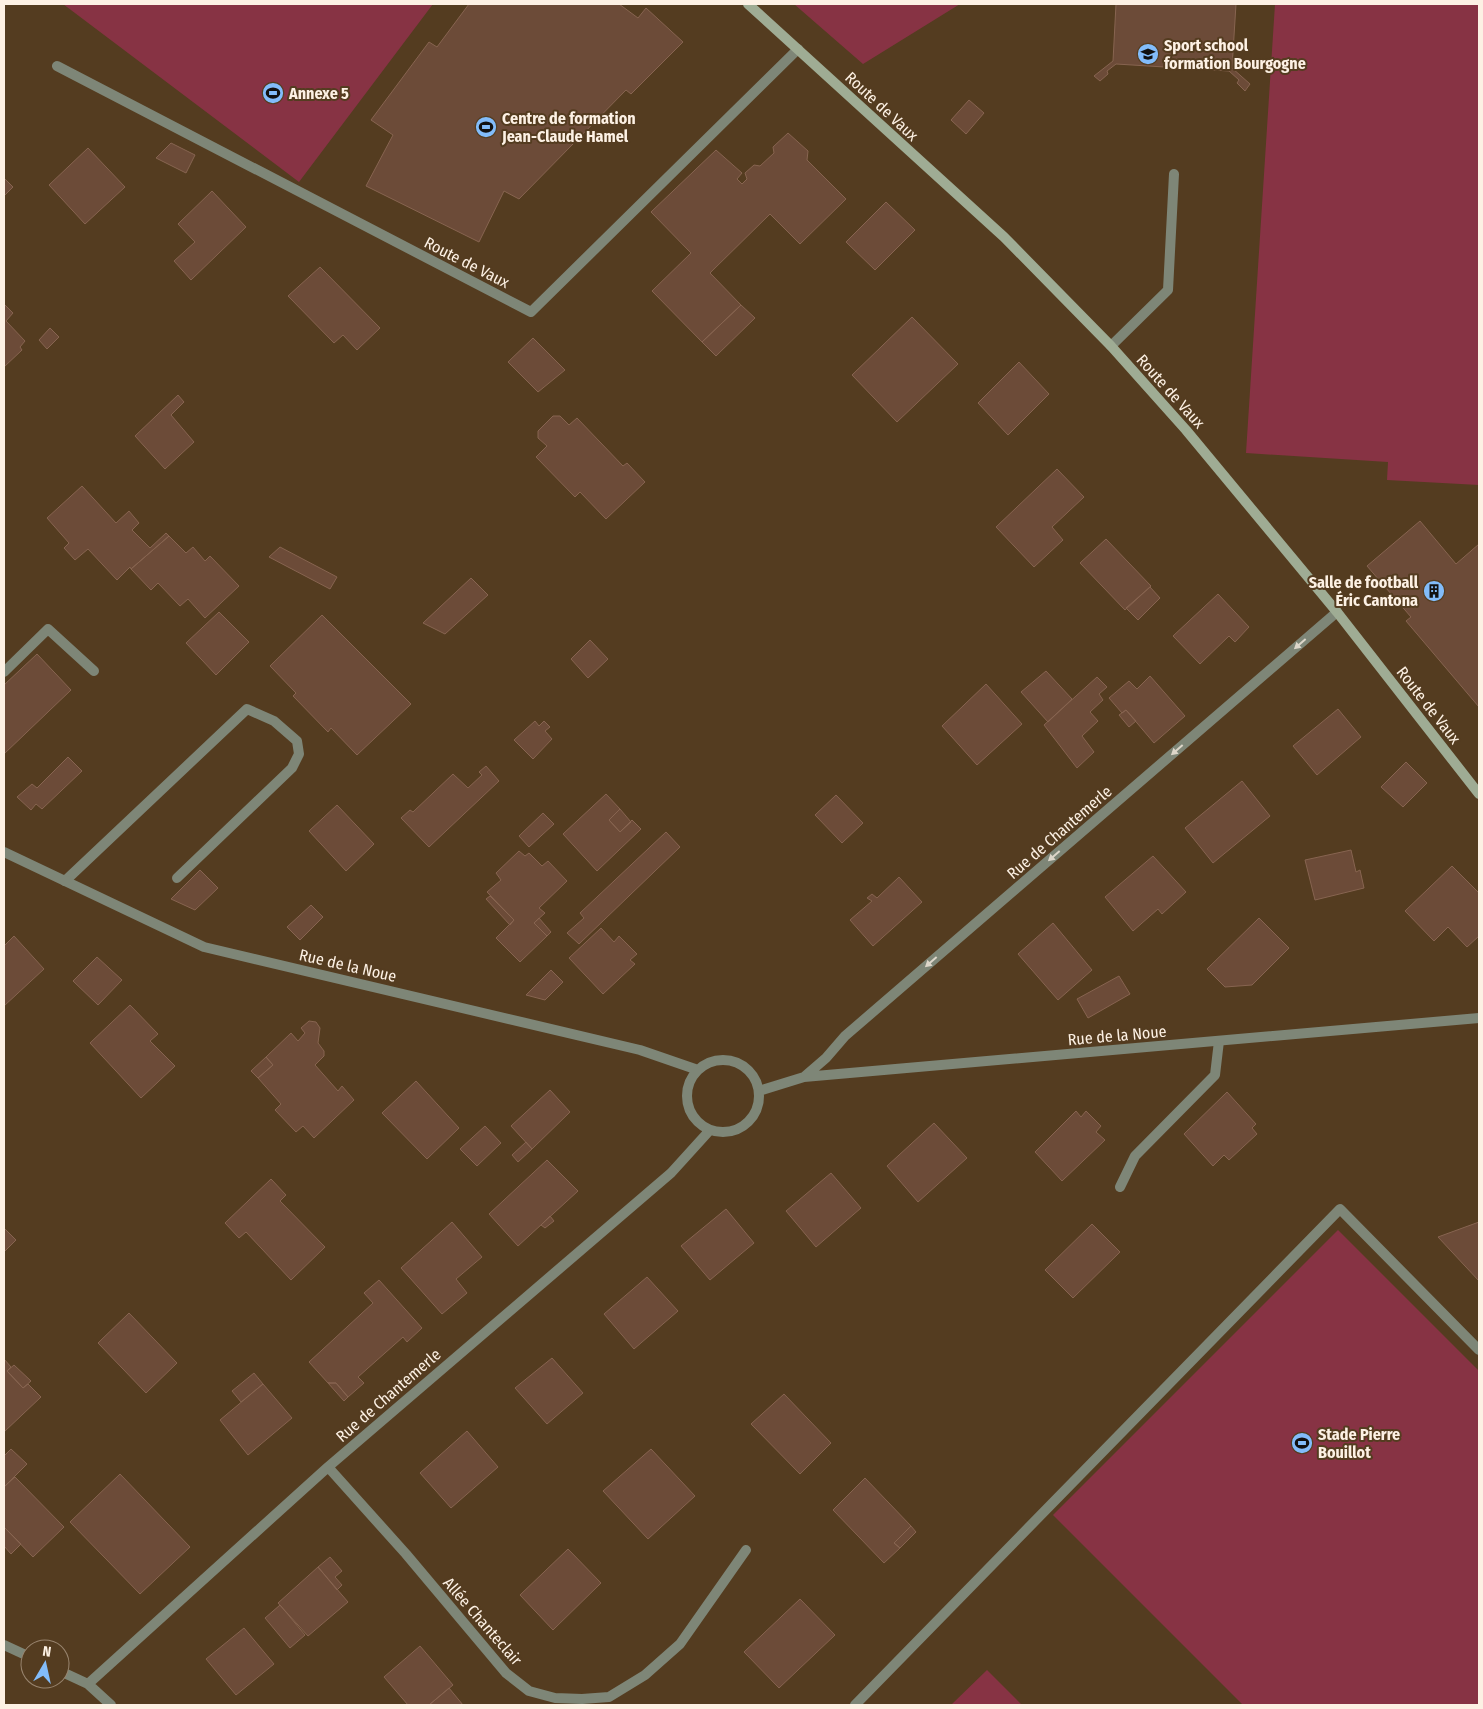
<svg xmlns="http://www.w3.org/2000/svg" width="1483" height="1709" viewBox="0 0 1483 1709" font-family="'Fira Sans Condensed',sans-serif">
<rect width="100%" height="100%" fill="#543c20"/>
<!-- green -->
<path fill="#873344" d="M63,4H433L299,182Z
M794,4H960L863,64Z
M1275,4H1479V485L1387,480L1388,462L1246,453Z
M1338,1230L1479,1371V1705H1243L1053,1515Z
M987,1670L1022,1705H951Z"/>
<!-- building -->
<path fill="#6c4b38" stroke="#876450" d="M469,4H619L638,18L646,8L683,42L631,94L626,90L519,199L504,191L479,242L366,186L393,135L371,120L429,42L437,47Z
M1116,4H1236L1232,68L1250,84L1245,91L1237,83L1239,80L1229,71L1116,64L1107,71L1108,74L1100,81L1094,76L1113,61Z
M969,100L984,113L966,134L951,120Z
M788,133L808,151L807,160L846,199L800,244L770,214L710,273L741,305L702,342L652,291L691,253L651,212L716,150L742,173L737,179L742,184L747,179L745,173L754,165L760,166L774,153L773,147Z
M171,143L195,155L186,173L156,158Z
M88,148L125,187L85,224L49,185Z
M4,178L13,187L4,196Z
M212,191L246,227L191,280L174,261L195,242L178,224Z
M886,202L915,230L875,270L846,242Z
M320,267L380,328L357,350L343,335L334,343L288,296Z
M4,304L13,313L6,321L25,341L20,347L22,350L4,367Z
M741,305L755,318L716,356L702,342Z
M912,317L958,364L897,422L852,375Z
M50,328L59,337L47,349L39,340Z
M533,338L565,370L538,392L508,362Z
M1019,362L1049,394L1008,435L978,403Z
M178,395L184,402L171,415L194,442L165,469L135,436Z
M553,416H560L569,425L577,418L623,466L627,463L645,482L606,519L580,492L575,497L536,457L547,446L538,438V431Z
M1057,469L1084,497L1052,527L1063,540L1034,567L996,527Z
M82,486L116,523L129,511L139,523L132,530L150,548L166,533L169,536L131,569L130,567L117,580L88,549L75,560L64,548L69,543L47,518Z
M1420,521L1456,564L1479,544V707L1406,621L1411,617L1367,566Z
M169,536L186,553L193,547L205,561L210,556L239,586L205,618L188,599L180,606L158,583L151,590L131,569Z
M1106,539L1151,586L1125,610L1080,563Z
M280,547L337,577L330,589L269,557Z
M471,578L488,595L445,634L423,623Z
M1150,587L1160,598L1138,620L1126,608Z
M1218,594L1249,627L1235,642L1229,636L1200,664L1173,636Z
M219,612L249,642L216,675L186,643Z
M322,615L411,704L357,755L331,728L328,732L293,696L296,693L270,666Z
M590,640L608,659L588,678L571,659Z
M37,654L71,690L4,754V685Z
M1046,671L1072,699L1048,722L1021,692Z
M1150,676L1185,716L1154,743L1126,710L1122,713L1109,698L1129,681L1137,689Z
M1097,677L1107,687L1099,694L1103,700L1090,712L1098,721L1082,736L1094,752L1077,768L1044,725Z
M986,684L1022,724L977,765L942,726Z
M1338,709L1361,737L1317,775L1293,746Z
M1126,710L1136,721L1129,727L1119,715Z
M535,721L539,726L544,721L550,727L545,731L552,739L533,759L514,740Z
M68,757L82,771L42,809L36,804L31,810L17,797L32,784L37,788Z
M1406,762L1427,783L1403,807L1381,787Z
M486,766L499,781L429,847L401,818L410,810L413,812L453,774L468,788L482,775L479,772Z
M1242,781L1270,816L1213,863L1185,828Z
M606,794L620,809L609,820L620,832L632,820L641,829L597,871L563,834Z
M836,795L863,823L842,843L815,815Z
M337,805L374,844L346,871L309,831Z
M620,809L631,822L620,832L609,820Z
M543,813L554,824L529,847L519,836Z
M666,832L680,847L579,944L567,933L584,918L580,913Z
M1351,850L1356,872L1360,870L1364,888L1315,900L1305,860Z
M519,851L525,856L529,853L542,866L548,861L567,881L539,908L545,913L534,923L547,936L520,962L496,938L514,920L487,892L501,880L496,873Z
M1153,856L1186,892L1162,914L1158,909L1133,931L1105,897Z
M1452,866L1479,893V936L1467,947L1448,927L1434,941L1405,911Z
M200,870L218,888L195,910L171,899Z
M899,877L922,902L873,946L850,920L872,901L867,898L872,894L877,898Z
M490,896L514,920L510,925L486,899Z
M311,905L323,917L300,940L287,927Z
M539,918L551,932L547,936L534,923Z
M1259,918L1289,948L1252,985L1225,987L1207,969Z
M1053,923L1092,970L1058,1000L1018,954Z
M601,928L614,942L619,936L637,954L630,960L635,964L603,994L569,958Z
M14,936L44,969L4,1006V946Z
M97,957L122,980L98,1005L73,981Z
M551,970L563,982L545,1000L526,995Z
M1119,976L1130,994L1088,1018L1077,999Z
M130,1005L158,1034L150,1041L175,1066L141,1098L90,1043Z
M309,1021L316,1022L320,1028L318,1043L324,1051V1056L315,1065L338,1091L342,1086L354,1100L314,1138L303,1126L296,1132L275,1110L281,1104L258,1078L273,1065L266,1057L291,1033L298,1041L305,1033L301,1028Z
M266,1057L273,1065L258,1078L251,1071Z
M416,1081L459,1128L427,1159L382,1113Z
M550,1090L570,1112L532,1149L511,1126Z
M1227,1092L1256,1124L1252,1128L1257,1134L1229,1160L1224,1155L1213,1166L1184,1134Z
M1076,1111L1081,1117L1086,1111L1101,1126L1096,1132L1105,1140L1062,1181L1035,1152Z
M934,1123L967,1158L918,1202L887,1166Z
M485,1126L501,1143L477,1166L460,1149Z
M526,1142L532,1149L518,1162L512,1155Z
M547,1160L578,1191L518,1246L489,1214Z
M831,1173L861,1208L816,1247L786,1211Z
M271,1179L286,1195L280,1201L325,1247L291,1280L246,1232L239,1238L225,1223Z
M726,1209L754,1243L710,1280L681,1246Z
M550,1216L554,1221L545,1228L541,1225Z
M452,1222L482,1257L456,1279L467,1293L442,1314L401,1268Z
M1479,1222V1281L1438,1237Z
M1092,1224L1120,1252L1073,1298L1045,1270Z
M4,1228L16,1240L4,1252Z
M647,1277L678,1311L634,1349L604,1314Z
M379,1280L422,1328L407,1342L403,1337L358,1377L364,1383L348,1397L336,1383H328L309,1362L373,1303L364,1293Z
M129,1313L177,1363L146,1393L98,1343Z
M552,1358L583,1393L547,1424L515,1388Z
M4,1359L11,1367L7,1371L23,1388L28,1384L41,1397L4,1432Z
M14,1365L31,1381L23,1388L7,1371Z
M254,1373L263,1384L241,1402L232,1391Z
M328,1383H336L348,1397L344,1401Z
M263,1384L292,1418L248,1455L220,1420Z
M784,1394L831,1443L800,1474L751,1424Z
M467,1431L498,1467L451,1508L420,1473Z
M11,1449L27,1464L4,1487V1456Z
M651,1449L695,1496L648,1539L603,1491Z
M120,1474L190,1547L140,1594L70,1522Z
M15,1477L64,1527L33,1557L4,1527V1487Z
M865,1478L911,1526L894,1543L900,1548L884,1563L833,1510Z
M911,1526L916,1532L900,1548L894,1543Z
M4,1527L21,1544L11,1554L4,1546Z
M568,1549L601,1583L553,1630L520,1595Z
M330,1557L342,1571L335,1577L342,1585L337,1590L318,1567Z
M318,1567L348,1602L308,1636L278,1603Z
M800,1599L835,1635L779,1688L744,1652Z
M280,1605L305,1635L290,1648L265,1618Z
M244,1628L274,1664L236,1695L206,1659Z
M420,1646L453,1685L429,1705H408L384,1677Z
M449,1688L463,1705H429Z"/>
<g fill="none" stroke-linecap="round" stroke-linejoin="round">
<!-- lane -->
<path stroke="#7e8677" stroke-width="10" d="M57,66L531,312L798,49
M1111,346L1168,290L1174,174
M4,672L48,629L94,671
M65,881L247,709L274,721L297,741L299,754L292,768L177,878
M1120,1187L1135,1156L1215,1075L1219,1041
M855,1705L1340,1209L1479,1350"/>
<!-- street -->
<path stroke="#7e8677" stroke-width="10" d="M4,852L204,947L640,1050L698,1070
M687 1096a36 36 0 1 1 72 0a36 36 0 1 1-72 0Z
M804,1077L826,1058L845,1036L1337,612
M759,1091L804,1077L1479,1018
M328,1467L406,1554L506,1673L529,1691L555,1698L582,1699L609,1697L645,1675L680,1644L746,1550
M4,1645L30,1657
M60,1671L88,1684L111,1705
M88,1684L328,1467L671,1173L710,1130"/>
<!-- secondary -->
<path stroke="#9fac94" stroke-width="10" d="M748,4L1004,237L1111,346L1186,430L1337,612L1479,794"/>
</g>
<!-- one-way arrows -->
<defs><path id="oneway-solid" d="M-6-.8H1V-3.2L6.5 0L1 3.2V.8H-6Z" transform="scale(1.25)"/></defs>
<g fill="#ddd6c9">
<use href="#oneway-solid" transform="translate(1300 644) rotate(139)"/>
<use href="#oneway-solid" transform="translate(1177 750) rotate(139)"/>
<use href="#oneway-solid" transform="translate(1054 856) rotate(139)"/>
<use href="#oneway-solid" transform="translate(931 962) rotate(139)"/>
</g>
<!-- icons -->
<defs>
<g id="school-disc" transform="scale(1.125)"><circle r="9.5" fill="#82bcfa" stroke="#543c20"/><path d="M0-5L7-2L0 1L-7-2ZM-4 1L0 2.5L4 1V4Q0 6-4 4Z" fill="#111"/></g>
<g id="stadium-disc" transform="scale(1.125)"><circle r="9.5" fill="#82bcfa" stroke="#543c20"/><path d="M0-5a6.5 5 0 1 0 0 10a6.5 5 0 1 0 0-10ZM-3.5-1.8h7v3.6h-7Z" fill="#111"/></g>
<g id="building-disc" transform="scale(1.125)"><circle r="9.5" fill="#82bcfa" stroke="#543c20"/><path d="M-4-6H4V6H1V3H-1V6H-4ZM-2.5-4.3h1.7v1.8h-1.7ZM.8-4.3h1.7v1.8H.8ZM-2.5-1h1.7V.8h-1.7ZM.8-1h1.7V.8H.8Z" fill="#111"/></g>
</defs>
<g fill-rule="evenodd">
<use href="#school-disc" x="1148" y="54"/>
<use href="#stadium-disc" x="273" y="93"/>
<use href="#stadium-disc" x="486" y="127"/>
<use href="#building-disc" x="1434" y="591"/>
<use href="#stadium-disc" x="1302" y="1443"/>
</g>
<g text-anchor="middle" stroke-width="4" stroke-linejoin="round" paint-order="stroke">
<!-- poi labels -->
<g font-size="16" font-weight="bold" fill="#fdf1e4" stroke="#543c20" text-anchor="start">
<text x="1164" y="51">Sport school<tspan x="1164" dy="18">formation Bourgogne</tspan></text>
<text x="289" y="99">Annexe 5</text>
<text x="502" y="124">Centre de formation<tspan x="502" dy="18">Jean-Claude Hamel</tspan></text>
<text x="1418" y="588" text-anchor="end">Salle de football<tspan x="1418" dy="18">Éric Cantona</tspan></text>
<text x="1318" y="1440">Stade Pierre<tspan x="1318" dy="18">Bouillot</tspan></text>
</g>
<!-- street labels -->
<g font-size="16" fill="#fdf1e4" stroke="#543c20">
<text transform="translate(882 106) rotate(43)" y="6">Route de Vaux</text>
<text transform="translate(467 262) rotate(27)" y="6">Route de Vaux</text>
<text transform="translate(1171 391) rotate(48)" y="6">Route de Vaux</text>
<text transform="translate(1429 705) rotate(52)" y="6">Route de Vaux</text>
<text transform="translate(1059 832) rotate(-41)" y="6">Rue de Chantemerle</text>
<text transform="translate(348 965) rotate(13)" y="6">Rue de la Noue</text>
<text transform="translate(1117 1035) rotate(-5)" y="6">Rue de la Noue</text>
<text transform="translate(388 1395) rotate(-41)" y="6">Rue de Chantemerle</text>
<text transform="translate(483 1621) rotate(49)" y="6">Allée Chanteclair</text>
</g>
</g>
<!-- border -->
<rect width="1483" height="1709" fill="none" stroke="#fdf1e4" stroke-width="10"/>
<!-- north arrow -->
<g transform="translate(45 1664) rotate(9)"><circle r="24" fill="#543c20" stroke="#98846e"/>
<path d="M0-4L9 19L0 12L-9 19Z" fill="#82bcfa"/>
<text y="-8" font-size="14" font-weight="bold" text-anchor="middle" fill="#fdf1e4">N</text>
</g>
</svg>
